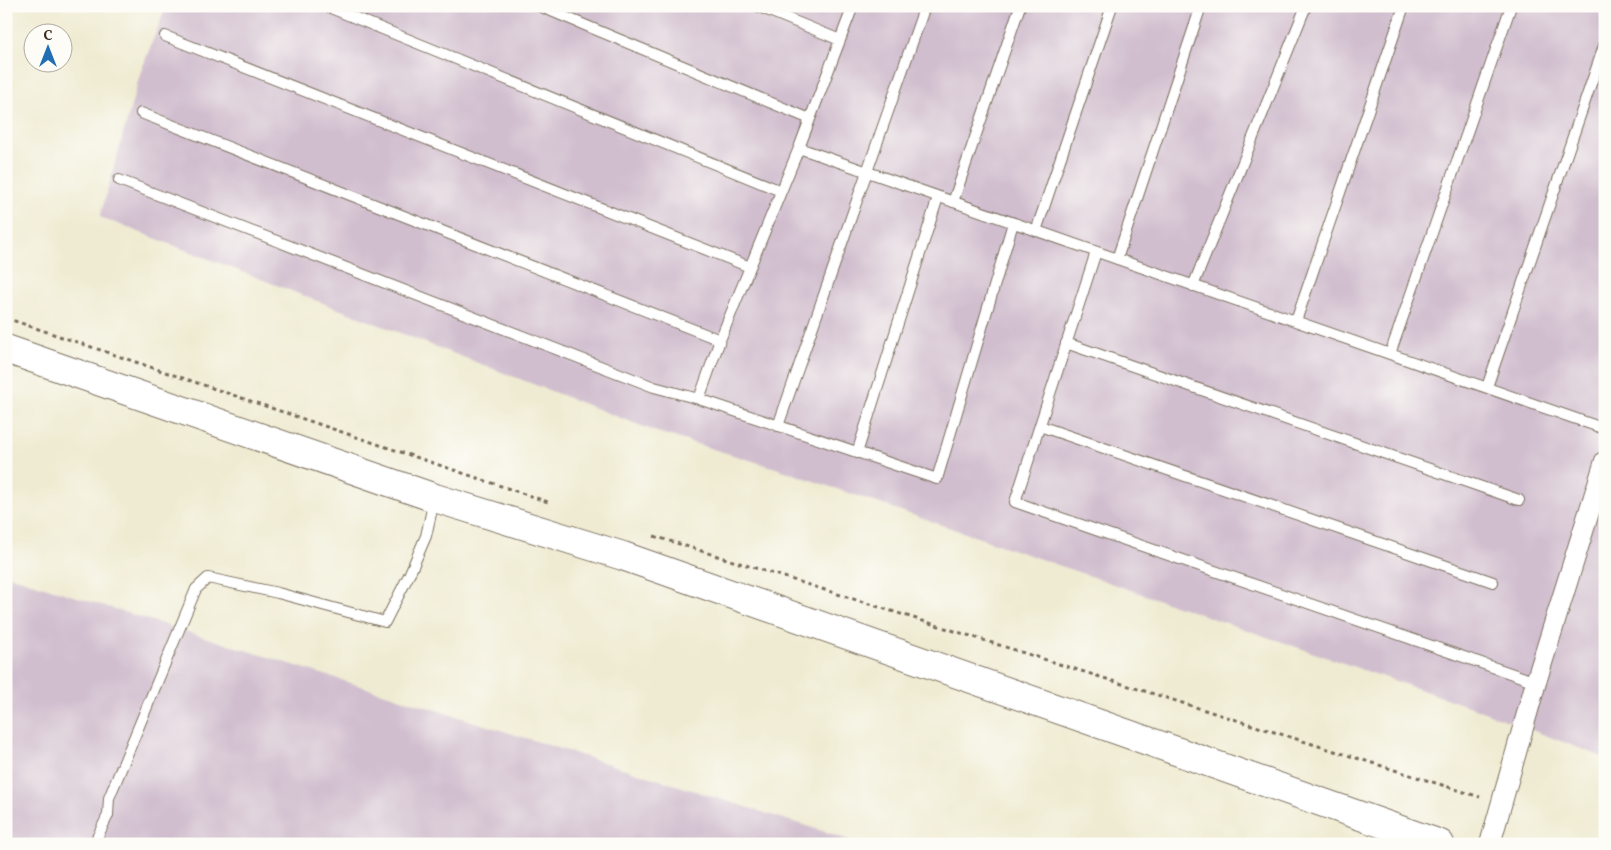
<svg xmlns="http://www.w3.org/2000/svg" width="1611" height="850" viewBox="0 0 1611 850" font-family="Vollkorn,serif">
<rect width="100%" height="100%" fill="#fdfcf7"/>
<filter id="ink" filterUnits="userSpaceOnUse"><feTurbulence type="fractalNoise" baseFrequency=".02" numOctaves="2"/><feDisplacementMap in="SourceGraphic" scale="10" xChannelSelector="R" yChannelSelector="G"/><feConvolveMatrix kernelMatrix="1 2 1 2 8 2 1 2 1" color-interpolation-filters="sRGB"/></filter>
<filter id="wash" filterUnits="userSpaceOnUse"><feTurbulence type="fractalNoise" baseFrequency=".0096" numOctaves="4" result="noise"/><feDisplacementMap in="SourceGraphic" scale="20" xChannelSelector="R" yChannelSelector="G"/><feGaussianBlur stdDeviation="1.12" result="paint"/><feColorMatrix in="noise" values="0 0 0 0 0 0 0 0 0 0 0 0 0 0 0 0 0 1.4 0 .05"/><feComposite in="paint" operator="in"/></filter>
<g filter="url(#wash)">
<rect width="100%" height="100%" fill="#efebd2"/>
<!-- industrial -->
<path fill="#d0bdce" d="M166,6H1605V758L1471,707L776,468L657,432L100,217L140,74Z
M6,575L832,834L860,844H6Z"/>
</g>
<g filter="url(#ink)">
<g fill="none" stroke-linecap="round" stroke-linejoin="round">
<!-- lane casing -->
<g stroke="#7a6e5d" stroke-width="12">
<path id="lane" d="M326,6L781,191
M539,6L810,119
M757,6L840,40
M853,6L799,148L1605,429
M165,36L750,267
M141,113L720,340L799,148
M119,180L654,387L699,399L720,340
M953,202L1020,6
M1036,231L1112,6
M1096,252L1015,502L1536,682
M1117,259L1201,6
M1193,286L1306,6
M1296,321L1404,6
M1066,343L1519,500
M1390,354L1511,6
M1487,387L1605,43
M699,399L937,479L1013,223
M778,426L925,6
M1040,426L1493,582
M857,453L938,197
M94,844L108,815L109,798L196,589L208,578L278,593L385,622L410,573L426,536L434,500"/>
</g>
<!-- street casing -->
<g stroke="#7a6e5d" stroke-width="22">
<path id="street" d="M1490,844L1536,682L1605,461"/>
</g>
<!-- secondary casing -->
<g stroke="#7a6e5d" stroke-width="30">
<path id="secondary" d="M6,349L435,498L623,556L1440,844"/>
</g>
<!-- path -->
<path stroke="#7a6e5d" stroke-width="3" stroke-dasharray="4 4" stroke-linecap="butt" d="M6,318L548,502
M654,536L1480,797"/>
<!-- lane -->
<use href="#lane" stroke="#fff" stroke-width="10"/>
<!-- street -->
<use href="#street" stroke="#fff" stroke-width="20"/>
<!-- secondary -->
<use href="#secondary" stroke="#fff" stroke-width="28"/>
</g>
</g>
<!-- margin -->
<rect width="1611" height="850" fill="none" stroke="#fdfcf7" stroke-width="25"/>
<!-- north arrow -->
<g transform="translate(48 48)"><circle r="24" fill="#fdfcf7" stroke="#afa8a0"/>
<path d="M0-4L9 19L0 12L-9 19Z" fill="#1f6fb2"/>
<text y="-8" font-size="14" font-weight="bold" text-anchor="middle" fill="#3b2a1e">С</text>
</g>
</svg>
